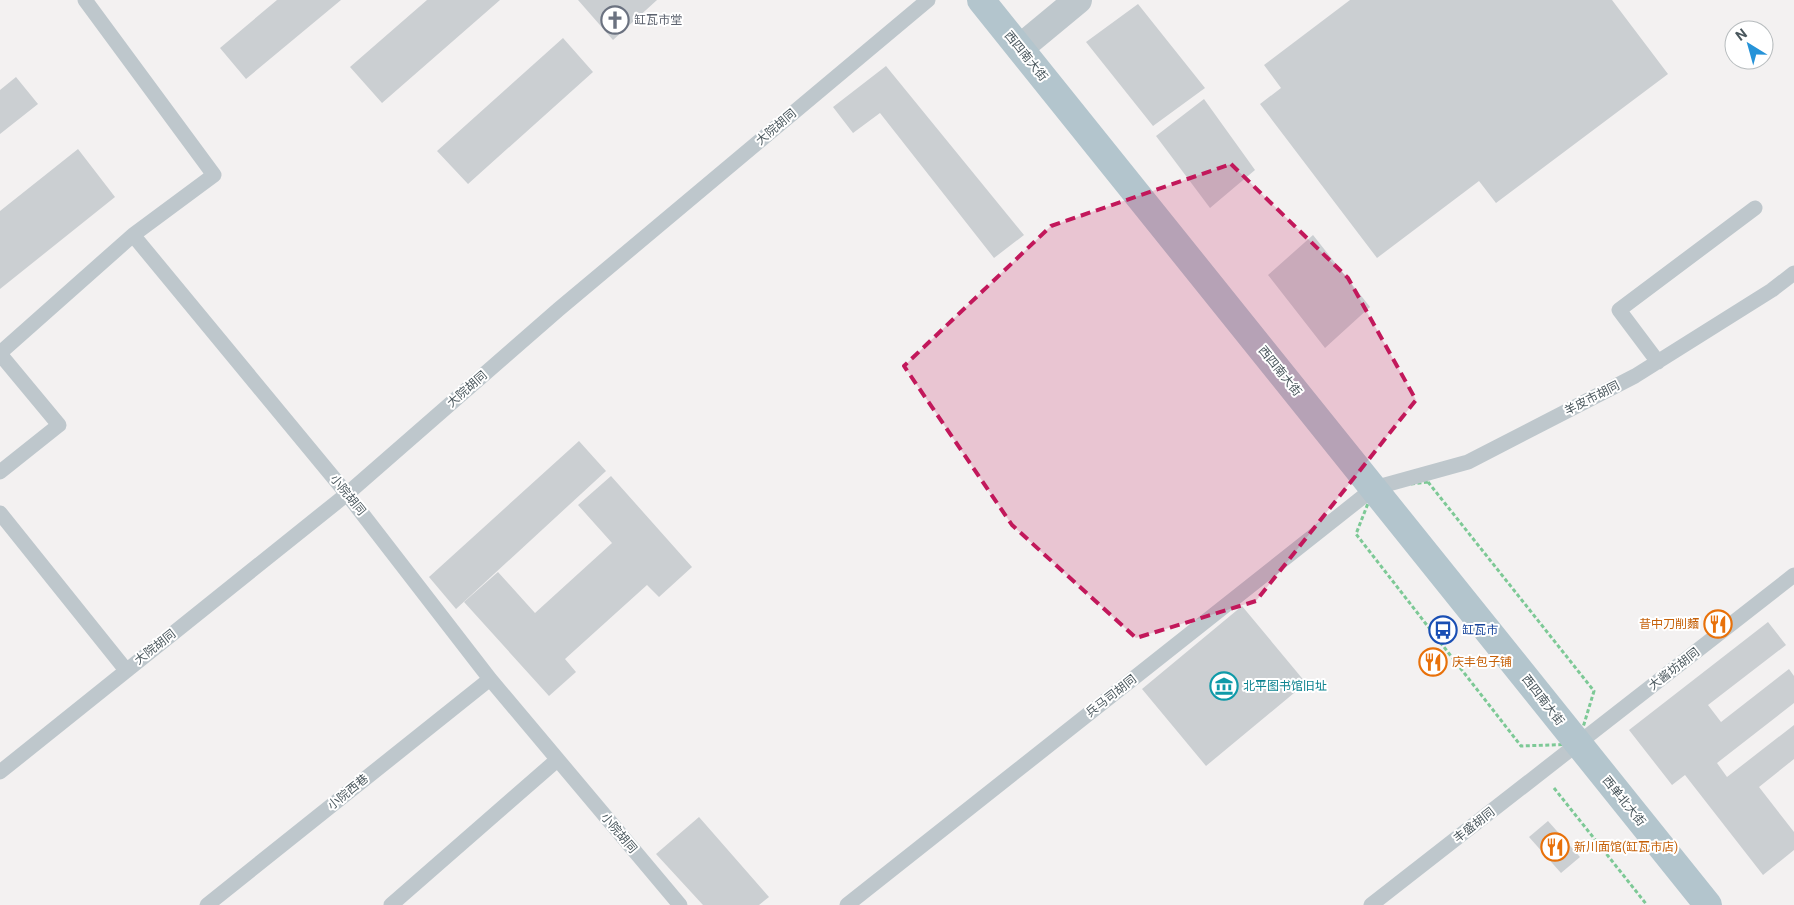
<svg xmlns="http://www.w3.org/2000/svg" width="1794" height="905" viewBox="0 0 1794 905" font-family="Roboto,'Noto Sans SC',sans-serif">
<rect width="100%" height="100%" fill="#f3f1f1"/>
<!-- building -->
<path fill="#cbcfd2" d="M277,0H341L246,79L220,48Z
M427,0H500L382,103L350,67Z
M578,0H657L613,40Z
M1350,0H1612L1668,74L1496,203L1479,181L1377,258L1260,104L1281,88L1264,65Z
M1138,4L1205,88L1153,126L1086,42Z
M563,38L593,72L468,184L437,151Z
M886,66L1024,235L994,258L880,113L853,133L833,107Z
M16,77L38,104L0,134V90Z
M1204,99L1255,170L1210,208L1156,136Z
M78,149L115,197L0,289V211Z
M1313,235L1370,307L1325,348L1268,275Z
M579,441L606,471L456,609L429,577Z
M611,476L692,567L659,597L647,585L565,659L576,672L549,696L464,602L498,572L535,613L612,543L578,505Z
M1242,606L1306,683L1206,766L1142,689Z
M1768,622L1786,645L1708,705L1721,722L1789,669L1794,676V703L1717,763L1727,777L1794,725V759L1759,787L1794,832V850L1763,875L1685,775L1672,785L1629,730Z
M699,817L769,897L759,905H703L656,854Z
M1548,821L1580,857L1561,873L1529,837Z"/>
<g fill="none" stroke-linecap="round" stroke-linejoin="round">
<!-- path -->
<path stroke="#7dc996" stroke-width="3" stroke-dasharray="4 2.5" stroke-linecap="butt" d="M1428,482L1594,691L1578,744L1521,746L1356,534L1374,488Z
M1554,788L1647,905"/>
<!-- service -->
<path stroke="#bec7cc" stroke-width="15" d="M133,235L347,494L490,679L680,905
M0,353L133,235L214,175L85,0
M0,354L59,425L0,472
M1658,362L1619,310L1755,208
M0,513L126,670
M0,772L347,494L559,309L928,0
M207,905L490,679
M391,905L557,760
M847,905L1374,488L1468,462L1635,376L1772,290L1794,273
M1371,905L1794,575"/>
<!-- minor -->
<path stroke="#bec7cc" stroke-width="28" d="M1020,48L1078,0"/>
<!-- primary -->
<path stroke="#b3c5cd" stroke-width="28" d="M981,0L1708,905"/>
</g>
<!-- marked area -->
<path fill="#c2185b" fill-opacity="0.2" stroke="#c2185b" stroke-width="4" stroke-dasharray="10 6" stroke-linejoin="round" d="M1231,164L1348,278L1416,400L1256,601L1136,638L1012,525L904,366L1051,226Z"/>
<!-- icons -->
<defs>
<g id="church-ring" transform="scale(1.4375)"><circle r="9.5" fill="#fff" stroke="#6b7280" stroke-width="1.5"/><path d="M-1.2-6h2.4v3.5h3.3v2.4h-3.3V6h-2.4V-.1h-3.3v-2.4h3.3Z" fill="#6b7280"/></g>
<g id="restaurant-ring" transform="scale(1.4375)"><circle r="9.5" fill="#fff" stroke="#e8710a" stroke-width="1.5"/><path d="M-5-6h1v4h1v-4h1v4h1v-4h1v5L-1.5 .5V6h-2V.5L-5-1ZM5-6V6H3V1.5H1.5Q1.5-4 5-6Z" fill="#e8710a"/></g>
<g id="bus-ring" transform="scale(1.4375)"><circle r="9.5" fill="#fff" stroke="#1a4fb4" stroke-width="1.5"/><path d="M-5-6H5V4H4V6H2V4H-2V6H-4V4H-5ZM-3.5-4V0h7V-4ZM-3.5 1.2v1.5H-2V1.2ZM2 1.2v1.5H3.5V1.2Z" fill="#1a4fb4"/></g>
<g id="museum-ring" transform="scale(1.4375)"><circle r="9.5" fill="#fff" stroke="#0f9aa8" stroke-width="1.5"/><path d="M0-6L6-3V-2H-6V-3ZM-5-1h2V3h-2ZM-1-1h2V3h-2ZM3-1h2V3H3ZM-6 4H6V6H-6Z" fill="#0f9aa8"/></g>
</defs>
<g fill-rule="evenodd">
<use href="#church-ring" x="615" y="20"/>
<use href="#restaurant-ring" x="1718" y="624"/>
<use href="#bus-ring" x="1443" y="630"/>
<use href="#restaurant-ring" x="1433" y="662"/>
<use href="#museum-ring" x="1224" y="686"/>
<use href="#restaurant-ring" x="1555" y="847"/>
</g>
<g text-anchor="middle" stroke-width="4" stroke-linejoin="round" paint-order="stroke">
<!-- worship labels -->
<g font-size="12" fill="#5b616d" stroke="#fff" text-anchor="start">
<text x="634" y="24">缸瓦市堂</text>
</g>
<!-- street labels -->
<g font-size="12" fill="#4a575d" stroke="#fff">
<text transform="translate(1026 56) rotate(51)" y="4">西四南大街</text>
<text transform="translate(776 127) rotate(-40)" y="4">大院胡同</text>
<text transform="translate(1280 371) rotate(51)" y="4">西四南大街</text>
<text transform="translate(467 389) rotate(-41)" y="4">大院胡同</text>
<text transform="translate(1592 398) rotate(-27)" y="4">羊皮市胡同</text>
<text transform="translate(348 495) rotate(51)" y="4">小院胡同</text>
<text transform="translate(155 647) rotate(-38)" y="4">大院胡同</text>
<text transform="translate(1674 669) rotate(-38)" y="4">大酱坊胡同</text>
<text transform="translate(1111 696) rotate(-38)" y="4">兵马司胡同</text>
<text transform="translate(1543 700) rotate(52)" y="4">西四南大街</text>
<text transform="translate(348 792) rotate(-39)" y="4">小院西巷</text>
<text transform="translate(1624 801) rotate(51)" y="4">西单北大街</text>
<text transform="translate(1474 825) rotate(-38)" y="4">丰盛胡同</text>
<text transform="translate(619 833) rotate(50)" y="4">小院胡同</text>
</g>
<!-- food labels -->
<g font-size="12" fill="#c56008" stroke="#fff" text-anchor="start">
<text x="1699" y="628" text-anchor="end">昔中刀削麵</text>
<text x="1452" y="666">庆丰包子铺</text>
<text x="1574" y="851">新川面馆(缸瓦市店)</text>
</g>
<!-- transit labels -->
<g font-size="12" fill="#164399" stroke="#fff" text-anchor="start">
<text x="1462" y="634">缸瓦市</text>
</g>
<!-- culture labels -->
<g font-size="12" fill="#0d838f" stroke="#fff" text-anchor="start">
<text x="1243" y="690">北平图书馆旧址</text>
</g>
</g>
<!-- north arrow -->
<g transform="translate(1749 45) rotate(323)"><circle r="24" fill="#ffffff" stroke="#b7bcbe"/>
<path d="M0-4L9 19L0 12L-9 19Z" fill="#2693d8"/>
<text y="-8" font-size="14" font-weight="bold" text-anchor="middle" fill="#4a575d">N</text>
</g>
</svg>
